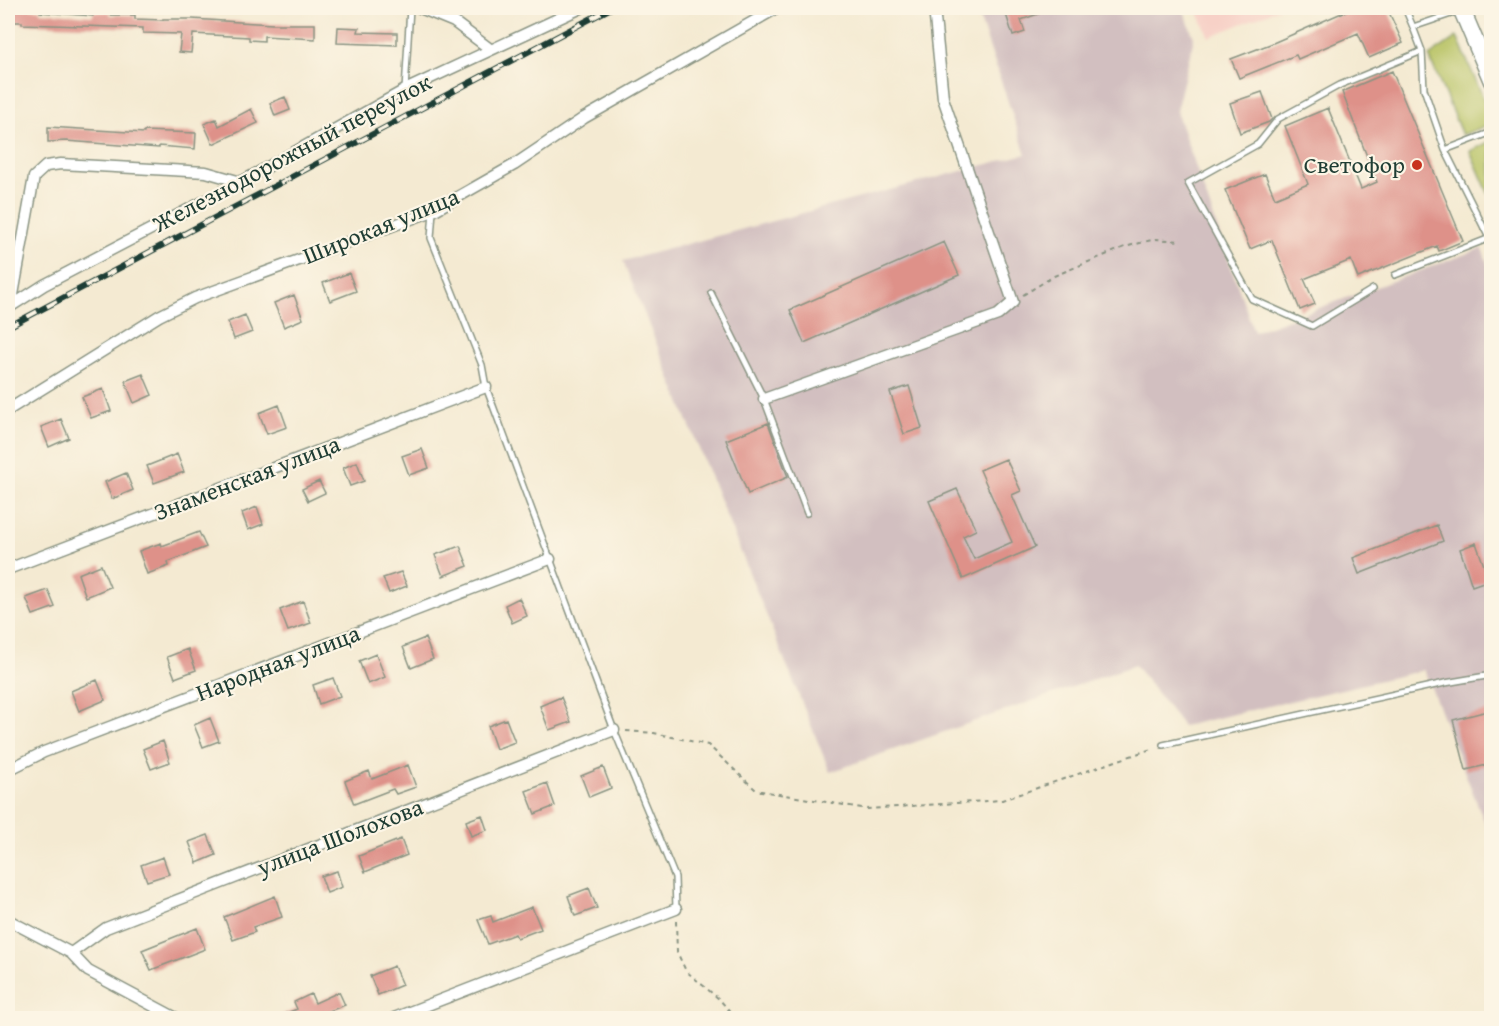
<svg xmlns="http://www.w3.org/2000/svg" width="1499" height="1026" viewBox="0 0 1499 1026" font-family="'Gentium Book Plus',serif">
<rect width="100%" height="100%" fill="#fcf5e5"/>
<filter id="ink" filterUnits="userSpaceOnUse"><feTurbulence type="fractalNoise" baseFrequency=".0167" numOctaves="2"/><feDisplacementMap in="SourceGraphic" scale="12" xChannelSelector="R" yChannelSelector="G"/><feConvolveMatrix kernelMatrix="1 2 1 2 8 2 1 2 1" color-interpolation-filters="sRGB"/></filter>
<filter id="wash" filterUnits="userSpaceOnUse"><feTurbulence type="fractalNoise" baseFrequency=".008" numOctaves="4" result="noise"/><feDisplacementMap in="SourceGraphic" scale="24" xChannelSelector="R" yChannelSelector="G"/><feGaussianBlur stdDeviation="1.35" result="paint"/><feColorMatrix in="noise" values="0 0 0 0 0 0 0 0 0 0 0 0 0 0 0 0 0 1.4 0 .05"/><feComposite in="paint" operator="in"/></filter>
<g filter="url(#wash)">
<rect width="100%" height="100%" fill="#f4ead2"/>
<!-- built -->
<path fill="#f7d1c7" d="M1196,8H1280L1209,37Z"/>
<!-- industrial -->
<path fill="#d2bfc0" d="M976,8H1183L1194,38L1176,111L1254,332L1482,248L1491,273V838L1424,670L1183,726L1135,665L830,772L623,261L1026,154Z"/>
<!-- green -->
<path fill="#b8c365" stroke="#6c804c" stroke-width="1.5" d="M1457,37L1491,116V124L1462,135L1429,56Z
M1491,141V199L1470,151Z"/>
<g id="blocks">
<!-- building -->
<path fill="#de9189" d="M1004,8H1051L1052,9L1021,20L1025,32L1013,36Z
M1353,8H1387L1403,43L1369,58L1358,33L1298,59L1296,55L1239,78L1231,59L1273,43Z
M8,9H40V12L93,16V12H110V15H135V19L163,20V19H192L272,24H315V39L264,36V41L249,40V37L193,34L191,53L179,52L181,34L143,33V28L22,24V22H8Z
M338,27L359,28L358,32L397,33V45L337,43Z
M1392,71L1463,241L1439,251L1437,246L1358,278L1351,260L1304,279L1315,304L1300,310L1272,240L1250,249L1225,190L1265,174L1275,198L1308,184L1285,126L1328,108L1361,189L1377,182L1342,92Z
M1262,92L1272,119L1269,122L1240,133L1230,103Z
M285,97L290,110L275,116L270,103Z
M251,109L258,123L213,144L204,124L216,119L219,126Z
M48,127L144,133V131L196,133L195,149L159,146V148L66,141L48,142Z
M944,242L959,275L804,343L790,310Z
M349,273L356,291L330,301L323,283Z
M294,295L303,319L284,327L274,303Z
M245,315L252,332L234,339L228,322Z
M143,374L152,395L134,403L125,381Z
M909,386L922,428L904,434L890,392Z
M103,389L111,411L91,418L82,397Z
M279,405L287,427L267,434L259,413Z
M61,419L69,438L49,447L41,427Z
M768,423L788,477L748,494L726,440Z
M422,449L429,468L409,475L402,456Z
M177,454L184,472L154,483L147,466Z
M1006,459L1021,491L1012,495L1035,547L963,579L929,501L957,489L976,530L963,536L974,559L1012,542L980,470Z
M357,462L364,481L350,486L343,468Z
M126,473L133,490L112,499L105,482Z
M319,481L325,493L308,501L302,489Z
M257,507L263,524L248,530L242,513Z
M1437,525L1443,541L1359,574L1353,558Z
M199,532L206,547L168,562L169,566L147,574L139,551L161,543L162,546Z
M1476,543L1489,580L1472,586L1460,549Z
M460,546L468,566L443,576L435,555Z
M101,565L110,587L86,597L78,574Z
M401,572L407,586L389,593L383,578Z
M48,590L55,607L33,615L26,598Z
M519,598L527,616L512,623L505,605Z
M303,601L311,623L288,631L280,610Z
M425,638L433,659L411,668L403,647Z
M188,649L196,670L175,678L167,657Z
M376,654L385,677L368,684L359,661Z
M333,678L340,696L319,704L313,685Z
M97,680L105,700L79,711L71,691Z
M561,697L571,722L549,730L540,706Z
M1491,710V764L1466,770L1453,720Z
M210,718L219,741L203,747L194,725Z
M506,719L515,742L496,749L488,726Z
M163,741L170,762L151,769L143,749Z
M408,765L416,787L396,794L393,789L354,804L345,781L369,771L372,779Z
M603,767L611,788L589,797L581,776Z
M547,783L555,806L535,814L526,791Z
M482,815L487,830L471,836L466,821Z
M208,835L216,855L197,863L189,842Z
M401,839L407,855L365,872L359,856Z
M163,857L169,874L147,881L141,865Z
M337,871L342,887L327,893L321,876Z
M589,888L597,908L575,916L568,896Z
M275,896L282,917L253,927L255,932L233,940L224,917Z
M532,907L541,929L517,938L515,934L488,944L478,920L491,916L493,922Z
M197,928L205,949L151,970L142,950Z
M394,966L402,985L378,995L370,976Z
M339,992L345,1005L332,1010L310,1018H274L297,1009L294,1002L311,994L315,1003Z"/>
</g>
</g>
<g filter="url(#ink)">
<use href="#blocks" fill-opacity="0" stroke="#8a9483" stroke-width="1.5"/>
<g fill="none" stroke-linecap="round" stroke-linejoin="round">
<!-- service casing -->
<g stroke="#8a9483" stroke-width="8">
<path id="service" d="M1405,8L1413,27
M1422,51L1424,89L1445,150L1489,238
M405,90L410,8
M1445,150L1492,132
M433,211L431,238L482,365L486,387L614,730L675,877L676,909
M1395,275L1490,238
M1373,289L1312,326L1252,299L1188,183L1258,144L1278,119L1340,85L1422,51L1413,27L1460,11
M711,293L764,399L807,513
M1163,745L1445,683L1492,675"/>
</g>
<!-- minor casing -->
<g stroke="#8a9483" stroke-width="13">
<path id="minor" d="M420,8L454,22L490,49
M11,306L34,177L46,166L61,164L206,172L241,182
M8,308L44,285L241,182L405,90L581,8
M764,399L998,315L1013,302L943,98L934,8
M8,410L159,316L195,298L433,211L514,165L584,118L777,8
M8,569L486,387
M8,770L44,752L550,559
M8,920L71,953L88,971L176,1018
M71,953L106,928L614,730
M394,1018L676,909"/>
</g>
<!-- primary casing -->
<g stroke="#8a9483" stroke-width="19">
<path id="primary" d="M1461,8L1492,81"/>
</g>
<!-- path -->
<path stroke="#8a9483" stroke-width="2" stroke-dasharray="4.5 4.5" stroke-linecap="butt" d="M1023,295L1054,276L1125,247L1155,239L1179,241
M626,731L654,733L708,745L756,790L867,809L1002,800L1154,748
M676,921L677,952L686,971L719,999L736,1018"/>
<!-- service -->
<use href="#service" stroke="#fff" stroke-width="5"/>
<!-- minor -->
<use href="#minor" stroke="#fff" stroke-width="10"/>
<!-- primary -->
<use href="#primary" stroke="#fff" stroke-width="16"/>
<!-- rail casing -->
<g stroke="#1f3d34" stroke-width="6">
<path id="rail" d="M8,327L611,8"/>
</g>
<!-- rail -->
<use href="#rail" stroke="#fcf5e5" stroke-width="4" stroke-dasharray="11" stroke-linecap="butt"/>
</g>
</g>
<!-- markers -->
<circle fill="#c8321e" stroke="#fcf5e5" stroke-width="2" cx="1417" cy="165" r="6"/>
<g text-anchor="middle" stroke-width="4.5" stroke-linejoin="round" paint-order="stroke">
<!-- street labels -->
<g font-size="24" fill="#1f3d34" stroke="#fcf5e5">
<text transform="translate(292 153) rotate(-28)" y="8">Железнодорожный переулок</text>
<text transform="translate(381 226) rotate(-22)" y="8">Широкая улица</text>
<text transform="translate(247 478) rotate(-21)" y="8">Знаменская улица</text>
<text transform="translate(278 663) rotate(-21)" y="8">Народная улица</text>
<text transform="translate(340 837) rotate(-21)" y="8">улица Шолохова</text>
</g>
<!-- poi labels -->
<g font-size="24" fill="#1f3d34" stroke="#fcf5e5" text-anchor="end">
<text x="1405" y="173">Светофор</text>
</g>
</g>
<!-- margin -->
<rect width="1499" height="1026" fill="none" stroke="#fcf5e5" stroke-width="30"/>
</svg>
